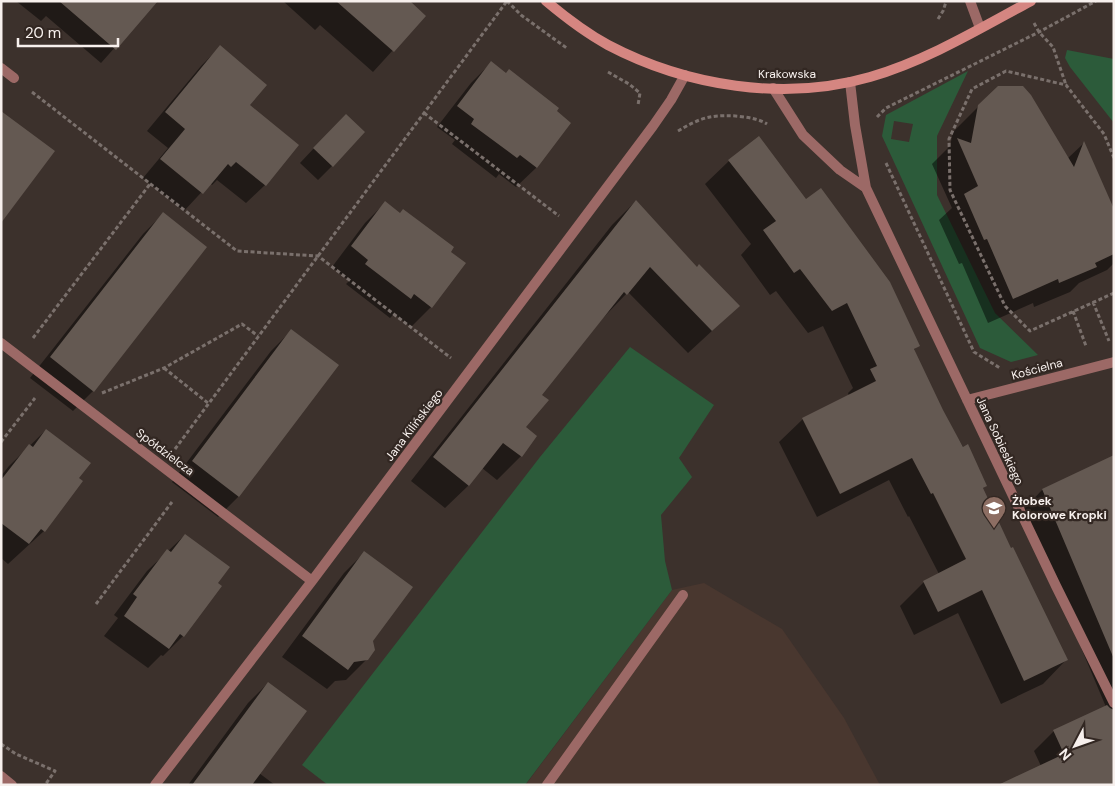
<svg xmlns="http://www.w3.org/2000/svg" width="1115" height="786" viewBox="0 0 1115 786" font-family="'DM Sans',sans-serif">
<rect width="100%" height="100%" fill="#3c312c"/>
<!-- education -->
<path fill="#49372f" d="M704,583L782,629L844,718L880,785H528L527,783L672,590Z"/>
<!-- green -->
<path fill="#2c5b3a" fill-rule="evenodd" d="M1067,50L1114,59V123L1070,67L1065,58Z
M968,71L937,136V195L995,313L1038,355L1011,362L980,348L882,136L886,115ZM894,121L913,124L909,142L891,139Z
M630,347L714,405L679,458L692,477L661,515L665,561L672,590L525,785H328L302,765L540,457Z"/>
<!-- shadow -->
<path fill="#0007" d="M16,1H142L150,8L101,63L46,16L41,21Z
M283,1H408L424,16L373,72L320,25L315,30Z
M220,47L249,105L265,185L246,203L217,180L212,185L210,183L184,211L143,178L168,148L147,131L201,66Z
M491,63L506,74L537,167L516,187L499,174L496,178L452,144L455,140L437,127L471,83Z
M979,106L1067,159L1084,143L1114,211V263L1107,270L1079,283L1070,292L1034,307L1033,303L988,323L962,263L959,264L939,220L952,208L932,164L950,146L953,132Z
M332,129V166L318,180L300,163Z
M729,161L918,345L913,351L942,411L986,486L982,489L1011,550L1066,660L1043,684L1001,704L958,613L914,635L900,606L924,582L939,574L909,516L908,517L889,480L817,517L779,442L803,419L849,396L848,393L853,388L823,326L808,333L776,291L770,295L741,255L751,244L705,184Z
M635,202L696,268L739,306L688,353L628,292L603,318L540,395L524,427L536,436L521,456L497,480L482,468L469,485L445,508L411,481L612,225Z
M385,203L431,307L411,327L394,314L390,318L346,284L349,281L332,267L365,223Z
M163,214L93,391L73,411L30,378L143,234Z
M291,331L239,496L218,517L172,482L271,351Z
M46,430L77,479L44,531L8,564L1,558V476L9,466Z
M1114,456V785L1041,766L1034,751L1054,731L1106,707L1023,510L1042,490Z
M185,535L183,636L163,656L161,655L148,668L104,636L118,618L114,615L147,571Z
M364,553L372,641L367,659L346,680L335,681L327,689L282,657L344,573Z
M268,683L259,773L275,785H188L248,703Z"/>
<!-- building -->
<path fill="#645952" d="M59,1H158L116,50Z
M336,1H410L426,16L394,52Z
M220,45L267,85L250,105L299,145L266,186L236,162L231,167L228,164L203,194L160,159L185,129L165,112Z
M491,61L506,73L509,69L559,108L557,111L571,123L537,168L520,155L517,158L471,124L474,119L457,106Z
M998,86H1023L1031,95L1074,167L1084,141L1114,209V254L1095,263L1097,267L1059,283L1058,279L1013,299L987,239L984,240L964,194L978,186L957,138L971,143L978,105Z
M1,111L55,151L1,223Z
M346,114L365,132L333,167L313,148Z
M759,136L806,199L821,188L890,282L920,346L914,349L943,410L963,447L968,444L987,486L983,488L1011,548L1013,547L1068,660L1024,681L982,590L938,612L923,581L966,559L933,493L931,494L912,458L840,494L802,418L876,381L870,369L877,366L847,303L832,311L800,269L794,273L763,230L776,221L728,160Z
M636,200L697,267L699,264L740,306L712,331L650,267L627,295L624,292L542,395L549,400L526,427L537,436L522,457L503,443L469,486L433,457Z
M385,201L400,213L403,209L454,247L451,252L466,263L432,308L414,294L411,299L365,264L368,260L351,246Z
M163,212L207,247L94,392L50,357Z
M291,329L339,365L239,497L192,461Z
M46,429L91,463L79,478L83,481L45,532L41,529L29,544L1,523V480L29,444L33,447Z
M1114,455V659L1042,489Z
M185,534L230,567L218,583L222,586L184,637L180,634L169,649L124,616L137,597L133,594L167,549L171,552Z
M364,551L413,587L373,641L375,650L368,660L354,662L348,670L302,636Z
M268,682L307,711L252,785H192Z
M1107,705L1110,708L1114,710V785H998L1064,754L1053,730Z"/>
<g fill="none" stroke-linecap="round" stroke-linejoin="round">
<!-- path -->
<path stroke="#7a706c" stroke-width="3" stroke-dasharray="4 2.5" stroke-linecap="butt" d="M507,1L521,15L568,49
M938,19L943,11L946,2
M1034,23L1039,32L1053,47L1066,85
M608,72L629,84L640,93L638,105
M32,92L237,251L318,256L451,358
M424,113L559,216
M877,117L886,108L1039,32L1096,1
M678,131C688,125 699,119 710,117C725,114 755,116 767,124
M1114,158L1104,134L1066,85L1006,71L972,89L949,139L950,190L1005,306L1030,331L1114,293
M886,163L974,352L1000,368
M1093,302L1109,341
M1073,311L1086,346
M33,338L150,184
M164,368L208,403
M102,393L164,368L242,324L258,336
M1,442L35,398
M175,449L507,1
M96,604L172,502
M1,744L16,754L55,771L45,785"/>
<!-- service -->
<path stroke="#9c6966" stroke-width="10" d="M1,68L14,78
M547,785L683,595"/>
<!-- minor -->
<path stroke="#9c6966" stroke-width="10" d="M970,1L980,28
M850,82L855,125L866,188L1056,586L1114,703
M773,88L803,135L840,170L866,188
M1,343L312,581
M967,400L1114,362
M155,785L312,581L653,126L671,100L685,75"/>
<!-- tertiary -->
<path stroke="#9c6966" stroke-width="10" d="M1,776L12,785"/>
<!-- secondary -->
<path stroke="#d58681" stroke-width="10" d="M546,1C565,17 586,33 608,45C686,86 784,102 870,77C926,61 979,29 1031,1"/>
</g>
<!-- icons -->
<defs>
<g id="school-pin" transform="scale(1.25)"><path d="M0 17L-7.5 6A9.5 9.5 0 1 1 7.5 6Z" fill="#8d6e63" stroke="#322722"/><path d="M0-5L7-2L0 1L-7-2ZM-4 1L0 2.5L4 1V4Q0 6-4 4Z" fill="#fff"/></g>
</defs>
<g fill-rule="evenodd">
<use href="#school-pin" x="994" y="508"/>
</g>
<g text-anchor="middle" stroke-width="4.5" stroke-linejoin="round" paint-order="stroke">
<!-- street labels -->
<g font-size="12" fill="#f7f0ed" stroke="#322722">
<text x="787" y="78">Krakowska</text>
<text transform="translate(1037 369) rotate(-15)" y="4">Kościelna</text>
<text transform="translate(414 425) rotate(-53)" y="4">Jana Kilińskiego</text>
<text transform="translate(1000 441) rotate(65)" y="4">Jana Sobieskiego</text>
<text transform="translate(165 452) rotate(37)" y="4">Spółdzielcza</text>
</g>
<!-- poi labels -->
<g font-size="12" font-weight="bold" fill="#f7f0ed" stroke="#322722" text-anchor="start">
<text x="1012" y="505">Żłobek<tspan x="1012" dy="14">Kolorowe Kropki</tspan></text>
</g>
</g>
<!-- border -->
<rect width="1115" height="786" fill="none" stroke="#f7f0ed" stroke-width="5"/>
<!-- north arrow -->
<g transform="translate(1075 746) rotate(229)" stroke="#322722" stroke-width="4" paint-order="stroke">
<path d="M0-4L9 19L0 12L-9 19Z" fill="#f7f0ed"/>
<text y="-8" font-size="14" font-weight="bold" text-anchor="middle" fill="#f7f0ed">N</text>
</g>
<!-- scale -->
<path d="M18 38v8h100v-8" fill="none" stroke="#f7f0ed" stroke-width="2.5"/>
<text x="25" y="38" font-size="15" fill="#f7f0ed" stroke="#322722" stroke-width="4" paint-order="stroke">20 m</text>
</svg>
